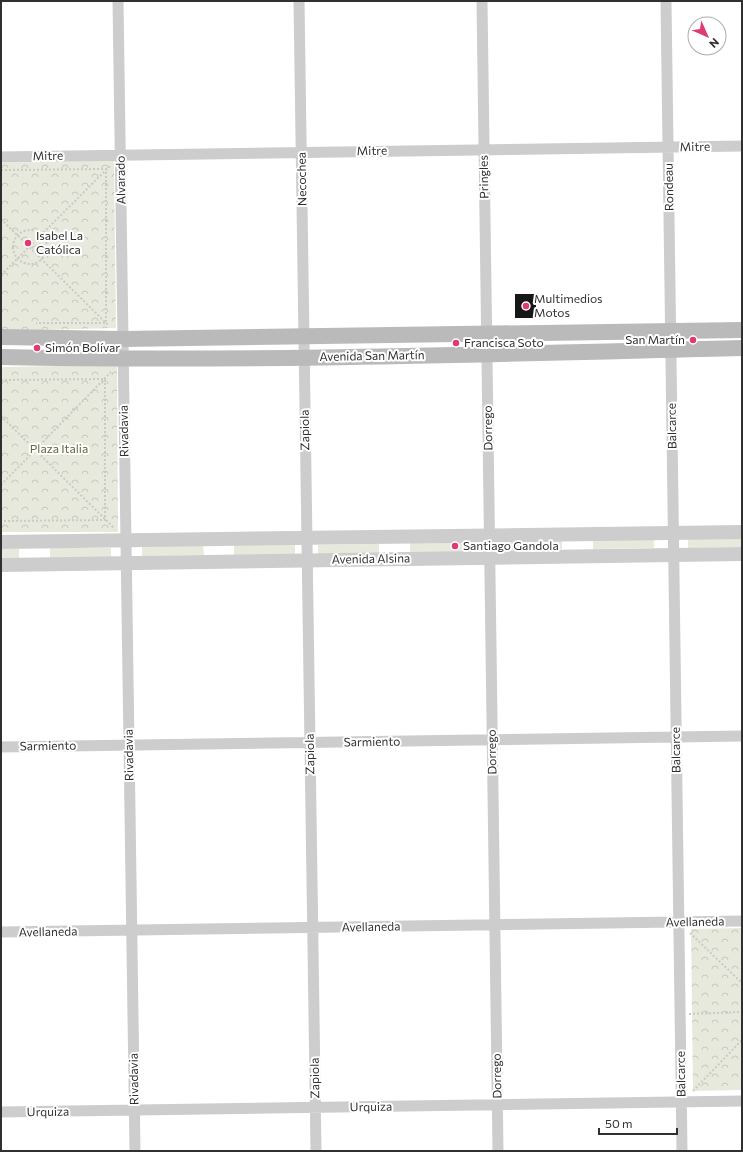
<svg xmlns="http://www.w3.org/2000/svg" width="743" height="1152" viewBox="0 0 743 1152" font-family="Commissioner,sans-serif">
<defs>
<pattern id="forest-crowns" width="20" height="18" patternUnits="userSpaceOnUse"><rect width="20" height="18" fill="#e7e9dc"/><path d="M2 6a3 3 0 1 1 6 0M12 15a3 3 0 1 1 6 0" fill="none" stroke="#c6c8bd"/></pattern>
</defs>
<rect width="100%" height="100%" fill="#fff"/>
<!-- grass -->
<path fill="#e7e9dc" d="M742,537V547L688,548V538Z
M654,538V548L593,549V539Z
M562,540V549L501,550V541Z
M471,542V552L410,553V543Z
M295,544V554L234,555V545Z
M379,544V554L318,555V545Z
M203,545L204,555L142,556V546Z
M50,548H111V557L50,558Z
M1,549H19V559H1Z"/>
<!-- forest -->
<path fill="url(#forest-crowns)" d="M114,160L116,328L1,331V163Z
M117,365L118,532H1V367Z
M742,928V1090L693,1091L691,929Z"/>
<!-- building -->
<path fill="#171717" d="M515,294H536V318H515Z"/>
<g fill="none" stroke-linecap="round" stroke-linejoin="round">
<!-- path -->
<path stroke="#cacaca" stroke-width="2" stroke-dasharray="2 2" stroke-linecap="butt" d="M1,170L106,169V323H36
M1,219L109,326
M13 247a17 17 0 1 1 34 0a17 17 0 1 1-34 0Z
M1,275L110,166
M1,380L105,379V520L1,521
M1,416L114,528
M1,485L111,372
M690,933L742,983
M689,1014L742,1012
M693,1091L742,1040"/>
<!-- minor -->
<path stroke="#cdcdcd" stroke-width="11" d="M118,1L135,1151
M299,1L316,1151
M482,1L498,1151
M666,1L682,1151
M1,157L742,146
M1,747L742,736
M1,932L742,921
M1,1112L742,1101"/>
<!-- tertiary -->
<path stroke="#cdcdcd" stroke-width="14" d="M1,542L742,532
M1,565L742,554"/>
<!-- secondary -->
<path stroke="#bababa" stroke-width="16" d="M1,337L123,339L742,330
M1,357C248,362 495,354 742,348"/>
</g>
<!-- markers -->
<g fill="#de3b75" stroke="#fff" stroke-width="1.5">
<circle cx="28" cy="243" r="4"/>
<circle cx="526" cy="306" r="4"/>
<circle cx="693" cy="340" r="4"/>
<circle cx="456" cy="343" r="4"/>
<circle cx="37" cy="348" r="4"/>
<circle cx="455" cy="546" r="4"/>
</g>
<g text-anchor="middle" stroke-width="4" stroke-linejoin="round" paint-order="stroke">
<!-- street labels -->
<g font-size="12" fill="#303030" stroke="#fff">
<text transform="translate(695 147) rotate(-1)" y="4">Mitre</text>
<text transform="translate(372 151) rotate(-1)" y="4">Mitre</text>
<text transform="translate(48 156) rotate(-1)" y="4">Mitre</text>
<text transform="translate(484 177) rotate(-91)" y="4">Pringles</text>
<text transform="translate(302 179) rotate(-91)" y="4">Necochea</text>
<text transform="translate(121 180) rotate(-91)" y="4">Alvarado</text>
<text transform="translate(669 187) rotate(-91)" y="4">Rondeau</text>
<text transform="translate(372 356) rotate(-1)" y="4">Avenida San Martín</text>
<text transform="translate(672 426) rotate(-91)" y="4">Balcarce</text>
<text transform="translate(488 428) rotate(-91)" y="4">Dorrego</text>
<text transform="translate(305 430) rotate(-91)" y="4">Zapiola</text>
<text transform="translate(124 431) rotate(-91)" y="4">Rivadavia</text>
<text transform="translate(371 559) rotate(-1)" y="4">Avenida Alsina</text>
<text transform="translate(372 742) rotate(-1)" y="4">Sarmiento</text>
<text transform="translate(48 746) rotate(-1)" y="4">Sarmiento</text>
<text transform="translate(676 750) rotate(-91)" y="4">Balcarce</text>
<text transform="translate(492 752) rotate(-91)" y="4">Dorrego</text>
<text transform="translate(310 754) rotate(-91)" y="4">Zapiola</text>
<text transform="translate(129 755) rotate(-91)" y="4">Rivadavia</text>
<text transform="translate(695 922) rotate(-1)" y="4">Avellaneda</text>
<text transform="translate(371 927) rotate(-1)" y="4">Avellaneda</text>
<text transform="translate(48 932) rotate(-1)" y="4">Avellaneda</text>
<text transform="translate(681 1074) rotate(-91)" y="4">Balcarce</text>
<text transform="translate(497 1076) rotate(-91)" y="4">Dorrego</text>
<text transform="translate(315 1078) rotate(-91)" y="4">Zapiola</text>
<text transform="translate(134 1079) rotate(-91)" y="4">Rivadavia</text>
<text transform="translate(371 1107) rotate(-1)" y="4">Urquiza</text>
<text transform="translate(48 1112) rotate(-1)" y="4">Urquiza</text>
</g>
<!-- poi labels -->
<g font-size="12" fill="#303030" stroke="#fff" text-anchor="start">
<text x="36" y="240">Isabel La<tspan x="36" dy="14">Católica</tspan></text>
<text x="534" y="303">Multimedios<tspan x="534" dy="14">Motos</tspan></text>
<text x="685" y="344" text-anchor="end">San Martín</text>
<text x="464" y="347">Francisca Soto</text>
<text x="45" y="352">Simón Bolívar</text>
<text x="463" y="550">Santiago Gandola</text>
</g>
<!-- park labels -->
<g font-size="12" fill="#606b3f" stroke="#fff">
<text x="59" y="453">Plaza Italia</text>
</g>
</g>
<!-- border -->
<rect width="743" height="1152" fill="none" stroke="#303030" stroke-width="4"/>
<!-- north arrow -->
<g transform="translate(707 36) rotate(135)"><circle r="19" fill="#ffffff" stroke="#acacac"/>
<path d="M0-3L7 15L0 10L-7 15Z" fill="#de3b75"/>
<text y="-6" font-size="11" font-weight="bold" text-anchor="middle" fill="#303030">N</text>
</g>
<!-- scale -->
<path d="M599 1128v6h78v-6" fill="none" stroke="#303030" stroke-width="2"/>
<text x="605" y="1128" font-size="12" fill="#303030" stroke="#ffffff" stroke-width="3" paint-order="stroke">50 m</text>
</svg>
